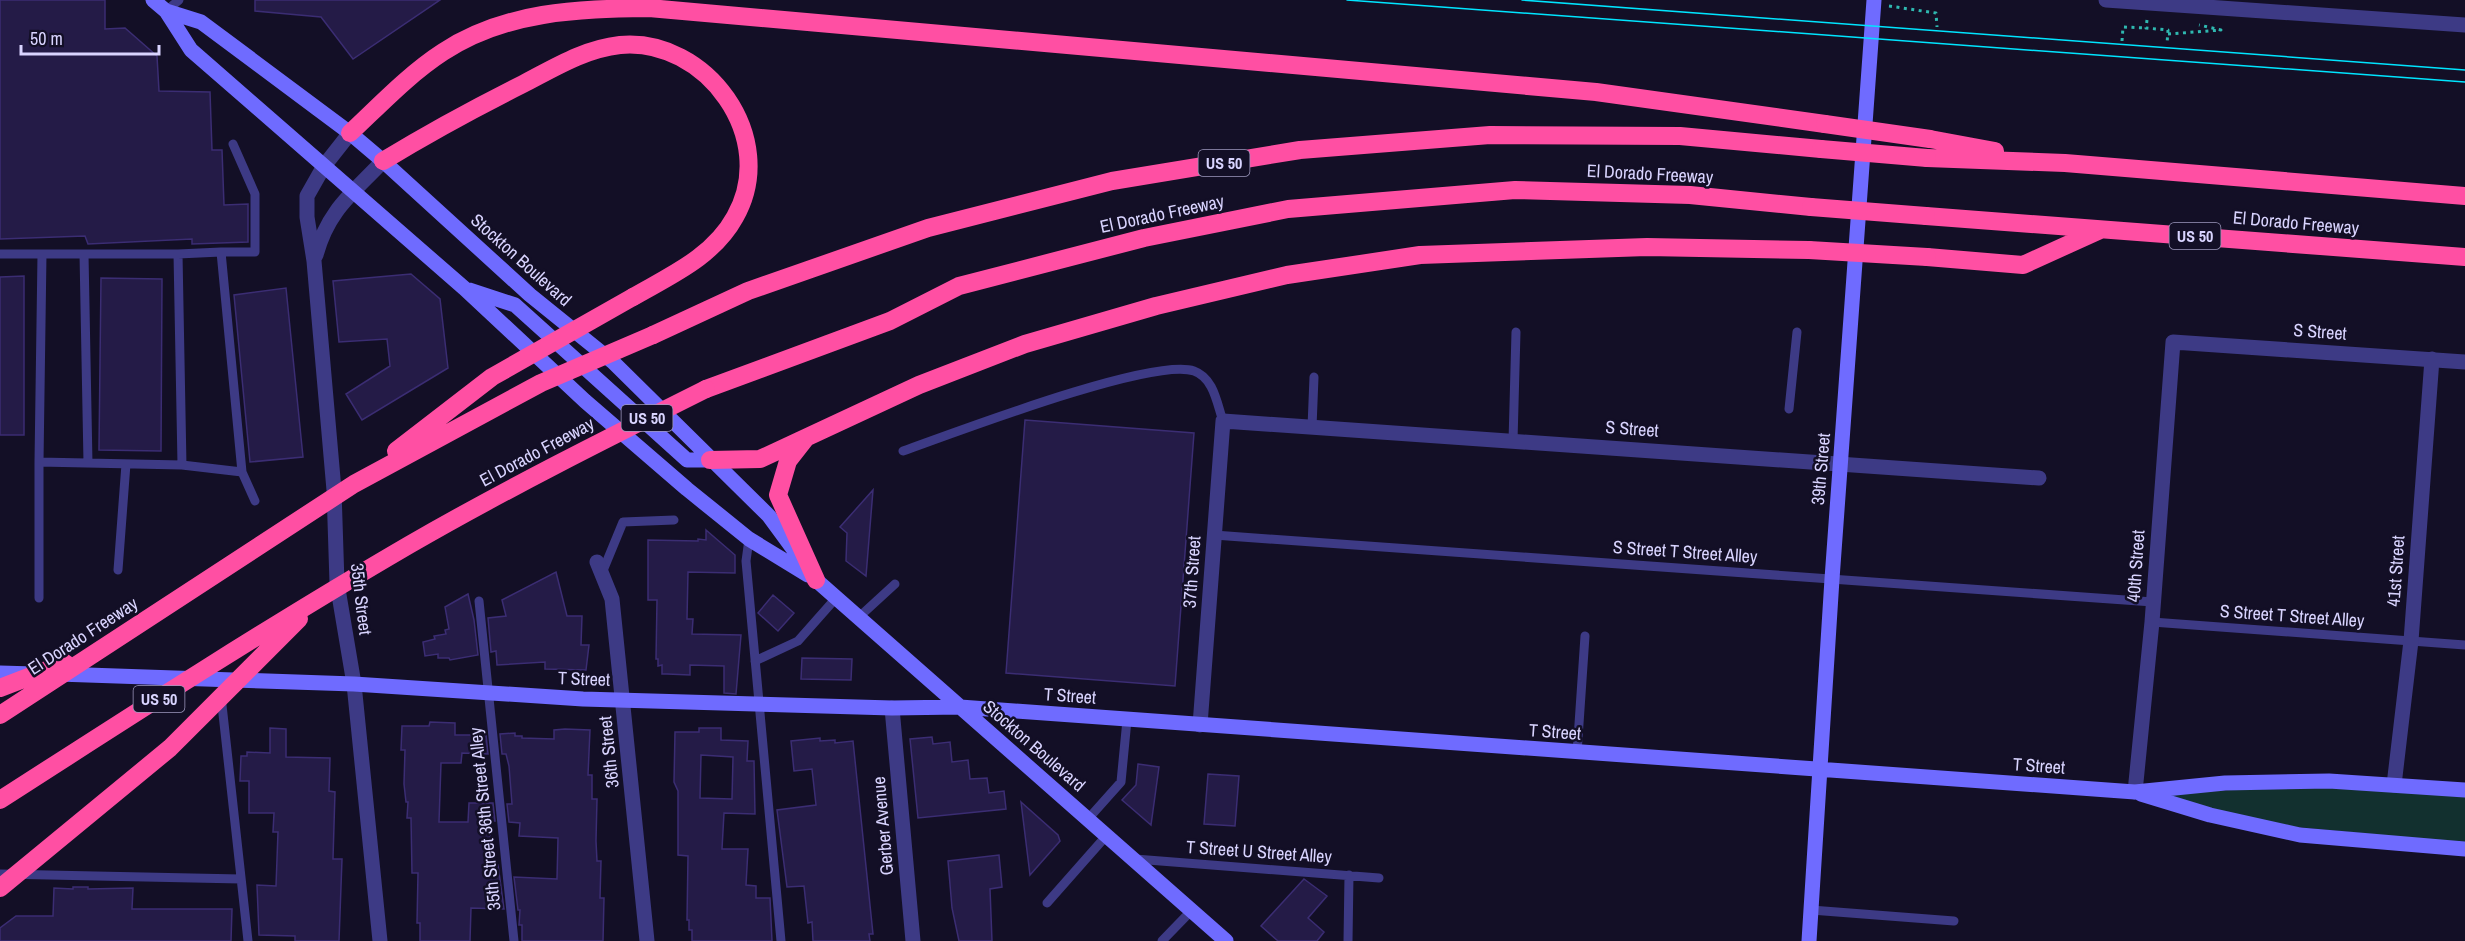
<svg xmlns="http://www.w3.org/2000/svg" width="2465" height="941" viewBox="0 0 2465 941" font-family="'Archivo Narrow',sans-serif">
<rect width="100%" height="100%" fill="#130f26"/>
<!-- green -->
<path fill="#12302f" d="M2283,786H2326L2465,797V843L2297,827L2236,815L2165,795Z"/>
<!-- building -->
<path fill="#241b47" stroke="#3b2d73" stroke-width="1.5" fill-rule="evenodd" d="M0,0H105V29L125,28L157,56L159,91L210,92L212,150H222L224,205L248,204V242L192,244V239L88,244L85,236L0,239Z
M255,0H440L353,59L321,17L255,11Z
M411,274L440,299L448,368L362,420L346,394L390,366L387,339L339,342L333,281Z
M24,276V435H0V277Z
M101,278L162,279L161,451L99,450Z
M286,288L303,457L250,462L234,295Z
M1025,420L1194,433L1175,686L1006,673Z
M873,490L866,576L846,561L847,533L840,527Z
M706,530L735,555V573L688,572L687,619H693L692,634L741,635L736,694L724,693V666L690,665V675L667,674H662V665L658,666V659H656L657,600H648V540L698,541V539L706,540Z
M556,572L567,616H582L581,645H589L586,670L545,669V662L497,665L496,651L491,652L488,618L506,616L502,600Z
M468,594L474,620L478,655L450,660L449,658H438V654L425,656L423,642L435,639L434,636L446,634L445,630L449,629L445,607Z
M773,595L794,613L778,631L758,613Z
M802,658L852,659L851,680L801,679Z
M430,722L455,723V735H486L488,754L462,753L461,763H441L439,822H468L469,803H493L495,821H491L489,864L498,865L504,909L471,908L470,941H420V923H417L418,873H412L411,818H407L408,802H406L404,784L405,750H401L402,726H429Z
M270,728L286,729V757L330,758L329,791L335,792L333,859H342L339,941H295V936L259,935L257,885L276,886L278,832H273L274,813H249V781H240L241,756H247V752L270,753Z
M699,728H721V740L748,741L747,761H754L755,814L724,813L722,849H748L746,885L756,886V898H770L772,941H692V930H689V920H687L688,856L678,855V791L674,782L675,732H699ZM701,755L733,757L732,799L700,798Z
M565,729L590,730L588,775H592V799H597L596,841L597,861H601L600,898H604L603,941H522V925H519L520,910H518L514,877L557,879L558,838L519,836L520,823L509,822L507,804H512L509,766L506,754H502L500,734L515,733V736H522V738L554,739V730Z
M932,737L933,744L950,742L952,762L968,760L970,779L987,778L989,793L1004,791L1006,809L918,818L910,739Z
M820,738V741L835,740V743L853,741L873,934H869L870,941H813L812,922L808,923L804,886L787,887L777,810L816,805L812,769L794,771L791,741Z
M1138,764L1159,767L1151,825L1122,800L1136,785Z
M1208,774L1239,776L1235,826L1204,824Z
M1021,802L1058,835L1060,841L1030,875Z
M999,855L1002,887L990,889L992,941H959L952,908L948,861Z
M1304,879L1327,896L1308,918L1324,932L1317,941H1278L1261,926Z
M73,887H88V889L133,888L132,909H232L231,941H0V928L16,916H53L54,888L73,889Z"/>
<g fill="none" stroke-linecap="round" stroke-linejoin="round">
<!-- path -->
<path stroke="#2fb8b0" stroke-width="3" stroke-dasharray="3 4.5" stroke-linecap="butt" d="M1889,6L1936,13L1937,27
M2147,20L2146,28L2168,30L2167,44
M2168,34L2221,30L2199,25
M2122,41L2123,27L2146,28"/>
<!-- lane -->
<path stroke="#3d3a85" stroke-width="9" d="M166,11L179,0
M221,252H255V194L233,144
M0,254H178L182,465L39,462L42,254
M84,254L88,463
M178,254L221,252L242,472L182,465
M1789,409L1797,332
M1312,427L1314,377
M1513,441L1516,332
M903,451C954,433 1152,357 1194,371C1214,378 1217,404 1223,421
M242,472L255,501
M1214,535L2153,602
M749,539L746,561L781,941
M118,570L126,464
M602,573L623,522L674,520
M39,598V462
M479,601L514,941
M859,617L895,584
M2152,622L2465,645
M755,661L798,641L836,598
M221,696L248,941
M1577,753L1585,636
M1088,819L1121,782L1127,720
M1135,859L1379,878
M0,874L241,879
M1047,903L1107,835
M1811,910L1954,921
M1162,941L1192,910
M1348,941L1349,875"/>
<!-- street -->
<path stroke="#3d3a85" stroke-width="15" d="M2106,0L2465,25
M350,133L324,166L307,196V217L314,261L334,490L337,583L354,684L380,941
M316,255C328,210 353,193 383,161
M597,562L612,599L647,941
M892,708L913,941
M1200,725L1223,421L2039,478
M2394,785L2411,641L2432,359
M2135,792L2152,622L2173,342L2465,362"/>
<!-- secondary -->
<path stroke="#6f6bff" stroke-width="15" d="M153,0L166,11L191,50L464,288L585,401L687,489L749,539L808,575
M166,11L201,22L350,133L383,161L530,295L613,362L769,516L816,580L1226,941
M469,290L515,305L687,460H710
M0,673L34,674
M58,674L354,684L583,699L892,708L960,707L2135,792L2225,783L2329,781L2465,790
M2141,794L2210,815L2300,835L2465,849
M1809,941L1832,579L1874,0"/>
<!-- highway -->
<path stroke="#ff4fa3" stroke-width="18" d="M350,133C379,106 409,74 443,52C506,11 577,9 649,8L1596,92L1825,124
M1930,139L1995,151
M1927,158L2065,163L2465,196
M383,161C429,133 475,108 523,84C554,68 584,49 620,45C706,37 780,138 735,217C713,257 671,275 633,297
M1926,216L2465,257
M1927,257L2023,265L2100,230
M653,335L748,291L928,228L1112,181L1300,150L1490,135L1680,136L1821,149
M706,389L890,321L959,286L1144,238L1288,209L1515,190L1690,195L1811,207
M806,438L788,461L778,495L816,580
M710,460L760,459L919,385L1025,344L1156,306L1287,275L1420,255L1647,247L1809,250"/>
<!-- tram -->
<path stroke="#00e5ff" stroke-width="1.5" d="M1347,0L2465,82
M1522,0L2465,70"/>
<!-- highway-bridge -->
<path stroke="#ff4fa3" stroke-width="18" d="M1825,124L1930,139
M1821,149L1927,158
M1811,207L1926,216
M1809,250L1927,257
M396,451L492,377L633,297
M0,688L65,663
M0,715L354,484L541,383L653,335
M0,800C135,713 270,626 409,545C506,489 606,439 706,389
M0,888L170,748L299,619"/>
</g>
<g text-anchor="middle" stroke-width="5" stroke-linejoin="round" paint-order="stroke">
<!-- shield labels -->
<g fill="#130f26" stroke="#9e99be" stroke-width="1.5">
<rect x="1198.5" y="150" width="51" height="26" rx="4.5"/>
<rect x="2169.5" y="223" width="51" height="26" rx="4.5"/>
<rect x="621.5" y="405" width="51" height="26" rx="4.5"/>
<rect x="133.5" y="686" width="51" height="26" rx="4.5"/>
</g>
<g font-size="16" font-weight="bold" fill="#d9d4ff">
<text x="1224" y="169">US 50</text>
<text x="2195" y="242">US 50</text>
<text x="647" y="424">US 50</text>
<text x="159" y="705">US 50</text>
</g>
<!-- street labels -->
<g font-size="18" fill="#d9d4ff" stroke="#130f26">
<text transform="translate(1650 174) rotate(3)" y="6">El Dorado Freeway</text>
<text transform="translate(1162 214) rotate(-12)" y="6">El Dorado Freeway</text>
<text transform="translate(2296 223) rotate(5)" y="6">El Dorado Freeway</text>
<text transform="translate(521 260) rotate(42)" y="6">Stockton Boulevard</text>
<text transform="translate(2320 332) rotate(4)" y="6">S Street</text>
<text transform="translate(1632 429) rotate(4)" y="6">S Street</text>
<text transform="translate(537 452) rotate(-28)" y="6">El Dorado Freeway</text>
<text transform="translate(1821 469) rotate(-85)" y="6">39th Street</text>
<text transform="translate(1685 552) rotate(4)" y="6">S Street T Street Alley</text>
<text transform="translate(2136 566) rotate(-86)" y="6">40th Street</text>
<text transform="translate(2396 571) rotate(-86)" y="6">41st Street</text>
<text transform="translate(1192 572) rotate(-86)" y="6">37th Street</text>
<text transform="translate(361 599) rotate(83)" y="6">35th Street</text>
<text transform="translate(2292 616) rotate(4)" y="6">S Street T Street Alley</text>
<text transform="translate(83 636) rotate(-33)" y="6">El Dorado Freeway</text>
<text transform="translate(584 679) rotate(2)" y="6">T Street</text>
<text transform="translate(1070 696) rotate(4)" y="6">T Street</text>
<text transform="translate(1555 732) rotate(4)" y="6">T Street</text>
<text transform="translate(1034 746) rotate(41)" y="6">Stockton Boulevard</text>
<text transform="translate(609 752) rotate(-96)" y="6">36th Street</text>
<text transform="translate(2039 766) rotate(4)" y="6">T Street</text>
<text transform="translate(485 819) rotate(-96)" y="6">35th Street 36th Street Alley</text>
<text transform="translate(883 826) rotate(-95)" y="6">Gerber Avenue</text>
<text transform="translate(1259 852) rotate(4)" y="6">T Street U Street Alley</text>
</g>
</g>
<!-- scale -->
<path d="M21 45v9h138v-9" fill="none" stroke="#d9d4ff" stroke-width="3"/>
<text x="30" y="45" font-size="18" fill="#d9d4ff" stroke="#130f26" stroke-width="4.5" paint-order="stroke">50 m</text>
</svg>
